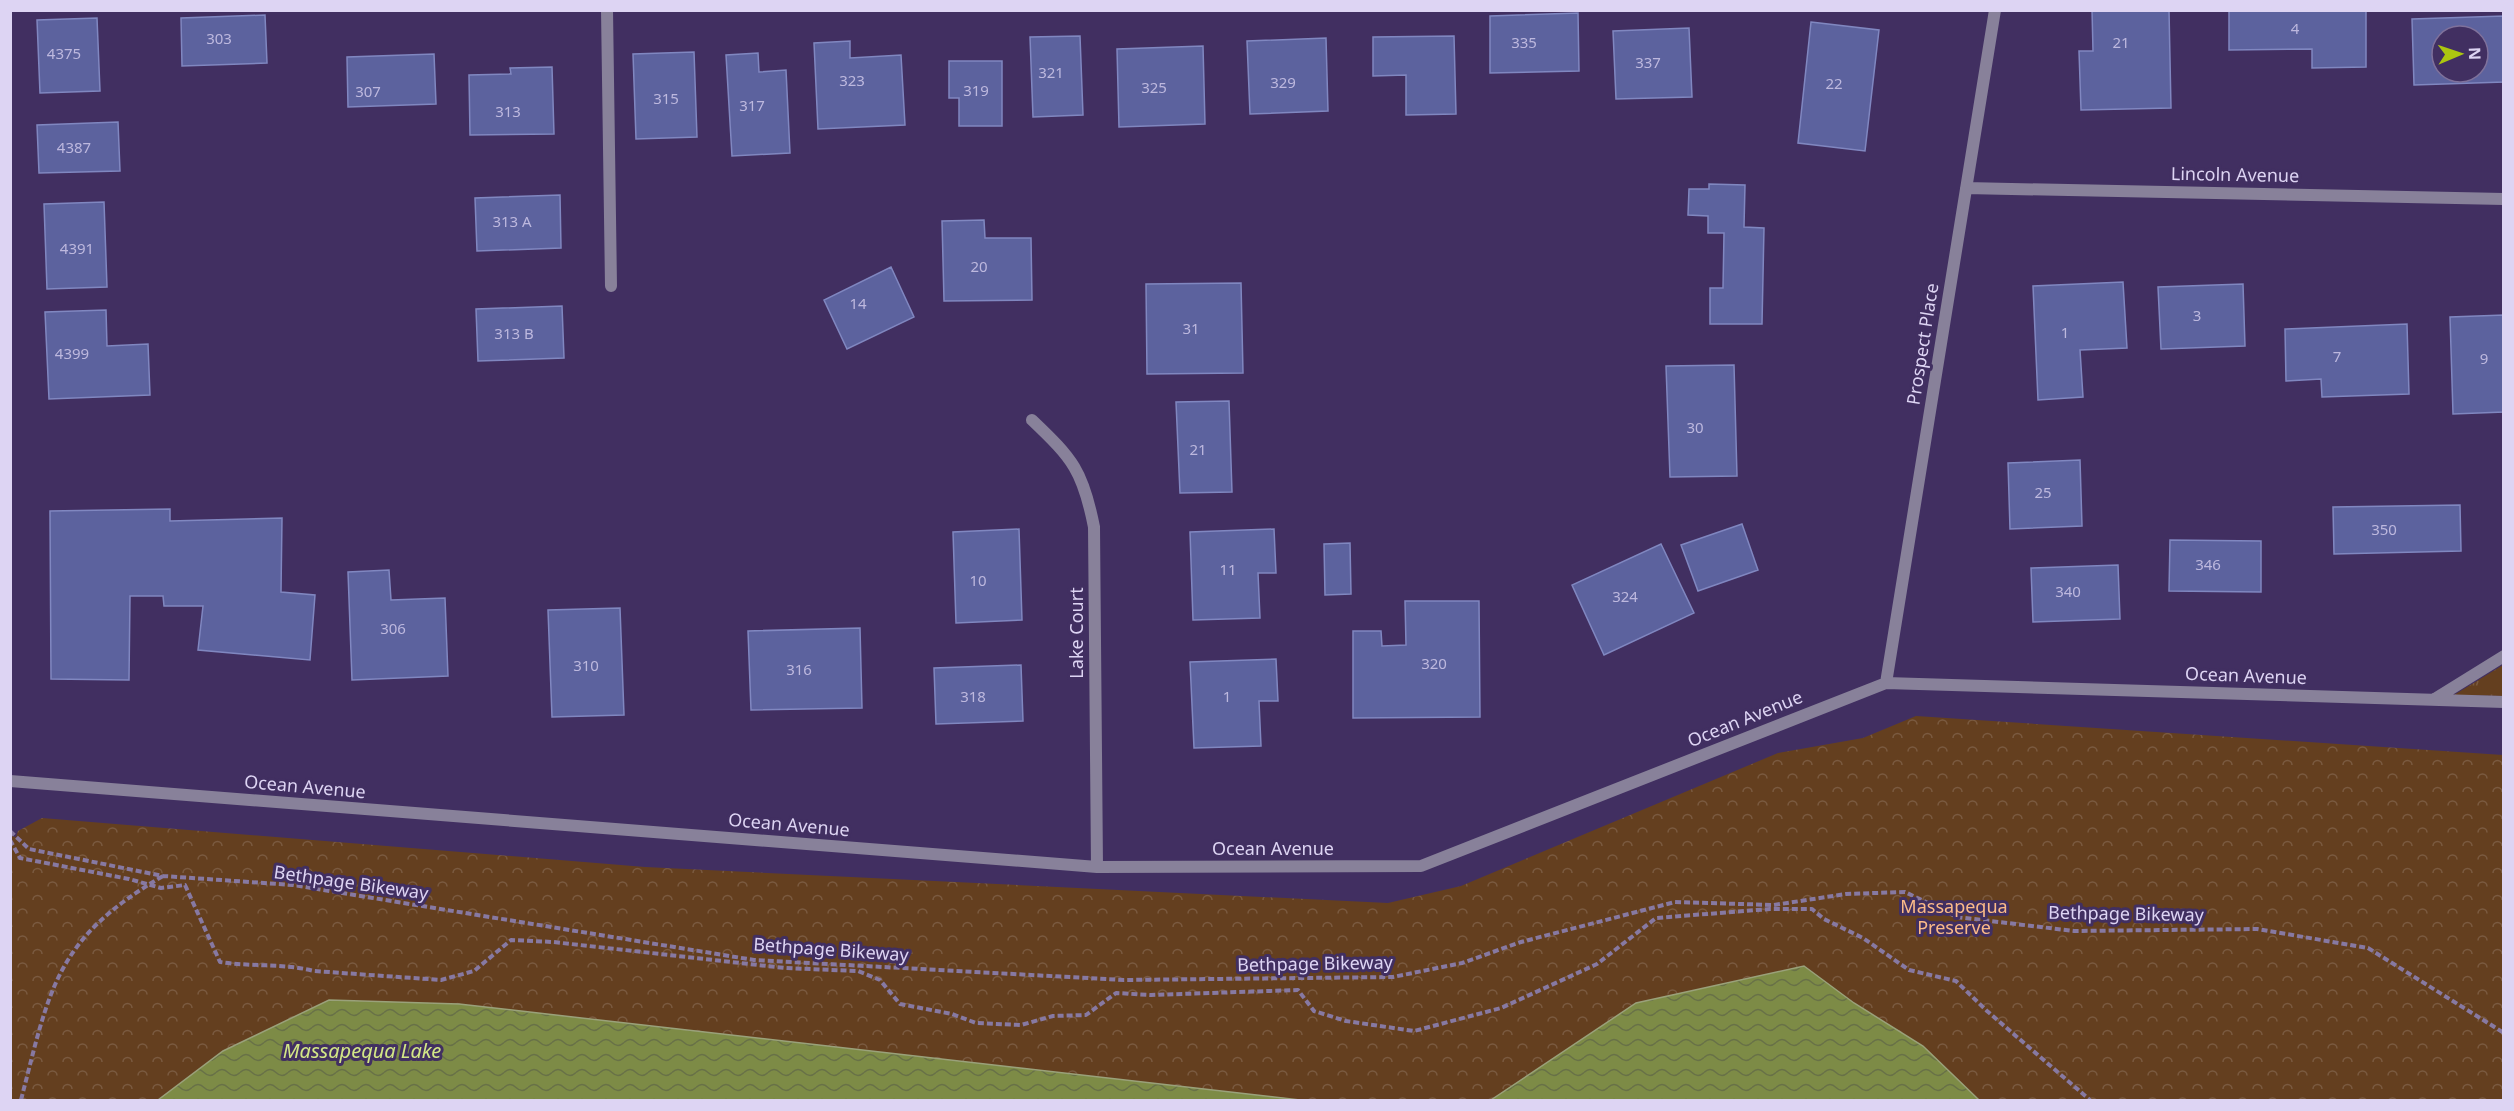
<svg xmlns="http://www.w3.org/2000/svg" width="2514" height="1111" viewBox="0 0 2514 1111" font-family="'Noto Sans',sans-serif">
<defs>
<pattern id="grass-tufts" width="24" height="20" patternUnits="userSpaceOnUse" patternTransform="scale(1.5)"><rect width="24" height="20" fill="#643f1f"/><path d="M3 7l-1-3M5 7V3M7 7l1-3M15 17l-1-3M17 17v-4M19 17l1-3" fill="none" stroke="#7a5a40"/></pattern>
<pattern id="park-crowns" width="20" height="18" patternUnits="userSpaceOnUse" patternTransform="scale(1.5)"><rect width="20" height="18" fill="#643f1f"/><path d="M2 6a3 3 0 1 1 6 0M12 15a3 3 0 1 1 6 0" fill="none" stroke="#7a5a40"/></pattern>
<pattern id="water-waves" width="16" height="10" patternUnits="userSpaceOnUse" patternTransform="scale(1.5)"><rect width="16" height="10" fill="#7d8b46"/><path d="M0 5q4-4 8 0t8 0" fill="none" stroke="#687147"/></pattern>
</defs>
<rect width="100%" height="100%" fill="#412f61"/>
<!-- grass -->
<path fill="url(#grass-tufts)" d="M2503,665V696L2454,695Z"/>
<!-- park -->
<path fill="url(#park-crowns)" d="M1916,716L2503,755V1100H11V836L16,837L18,831L42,818L645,867L1388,903L1461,886L1778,753L1863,738Z"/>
<!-- water -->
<path fill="url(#water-waves)" stroke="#9aa17a" stroke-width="1.5" d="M1804,966L1854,1003L1923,1046L1979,1100H1491L1636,1003Z
M329,1000L459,1004L1300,1100H158L223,1051Z"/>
<!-- building -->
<path fill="#5c629e" stroke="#8087c0" stroke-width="1.5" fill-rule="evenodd" d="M2092,10H2169L2171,108L2081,110L2079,51H2093Z
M2229,10H2366V67L2312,68V49L2229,50Z
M1578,13L1579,71L1490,73V16Z
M265,15L267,63L182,66L181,18Z
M2504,16V82L2414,85L2412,19ZM2442,36H2478V72H2442Z
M97,18L100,91L40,93L37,20Z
M1811,22L1879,30L1865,151L1798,143Z
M1689,28L1692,97L1616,99L1613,31Z
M1080,36L1083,115L1033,117L1030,37Z
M1454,36L1456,114L1406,115V75L1373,76V37Z
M1326,38L1328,111L1250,114L1247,41Z
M850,41V58L901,55L905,125L818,129L814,43Z
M1203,46L1205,124L1119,127L1117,49Z
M694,52L697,137L636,139L633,54Z
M758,53L759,72L786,70L790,153L732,156L726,55Z
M434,54L436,104L348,107L347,57Z
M949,61H1002V126H959V98H949Z
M552,67L554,134L470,135L469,75L511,74L510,68Z
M118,122L120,171L39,173L37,125Z
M1709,184L1745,185L1744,227L1764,228L1762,324H1710V288H1723L1724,233H1708V216L1688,215L1689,189H1709Z
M560,195L561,248L477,251L475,198Z
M104,202L107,287L47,289L44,204Z
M984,220L985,238H1031L1032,300L944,301L942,221Z
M891,267L914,317L847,349L824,300Z
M2123,282L2127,348L2080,350L2083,397L2038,400L2033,286Z
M1241,283L1243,373L1147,374L1146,284Z
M2243,284L2245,346L2161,349L2158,287Z
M562,306L564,358L478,361L476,309Z
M106,310L107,346L148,344L150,395L49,399L45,312Z
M2504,315V412L2453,414L2450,317Z
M2407,324L2409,394L2322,397L2321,379L2286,381L2285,329Z
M1734,365L1737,476L1670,477L1666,366Z
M1229,401L1232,492L1180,493L1176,402Z
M2080,460L2082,526L2010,529L2008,463Z
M2460,505L2461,551L2334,554L2333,507Z
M170,509V521L282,518L281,592L315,595L310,660L198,650L203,606H164L163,596H130L129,680L51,679L50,511Z
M1742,524L1758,570L1698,591L1681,545Z
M1019,529L1022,620L956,623L953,532Z
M1274,529L1276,573H1258L1260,618L1193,620L1190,532Z
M2170,540L2261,541V592L2169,591Z
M1350,543L1351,594L1325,595L1324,544Z
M1661,544L1694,613L1604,655L1572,585Z
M2118,565L2120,619L2033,622L2031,568Z
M389,570L391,600L445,598L448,676L352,680L348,572Z
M1405,601H1479L1480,717L1353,718V631H1381L1382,646L1406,645Z
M620,608L624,715L552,717L548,610Z
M860,628L862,708L751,710L748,631Z
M1276,659L1278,701H1259L1261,746L1194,748L1190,662Z
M1021,665L1023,721L936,724L934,668Z"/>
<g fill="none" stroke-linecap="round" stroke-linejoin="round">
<!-- path -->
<path stroke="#8779a2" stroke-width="4" stroke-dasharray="6 3" stroke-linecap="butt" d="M10,831L29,849L163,876L293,885L754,960L1124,980L1393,977L1462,963L1521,942L1675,902L1774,905L1846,894L1905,892L1957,917L2074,931L2257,929L2368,948L2504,1033
M10,840L20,858L129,879L161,888L185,885L220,962C252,967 283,963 314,971L441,980L474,971L511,940L553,942L785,968L858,971L880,980L900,1004L952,1014L976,1023L1021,1025L1053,1016L1086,1015L1116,993L1151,995L1298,990L1314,1011L1346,1021L1414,1031L1501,1008L1597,964L1656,918L1770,909H1812L1824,919L1863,938L1909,970L1956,981L1987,1011L2090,1100
M21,1100C50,988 55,939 163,876"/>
<!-- service -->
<path stroke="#88819a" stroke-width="12" d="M607,10L611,286"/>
<!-- minor -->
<path stroke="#88819a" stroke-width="12" d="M1966,188L2504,199
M1032,420C1073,459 1083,471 1094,527L1097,867
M1886,683L1995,10
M2433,700L2504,656
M10,781L1097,867L1421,866L1886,683L2504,702"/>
</g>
<g text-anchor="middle" stroke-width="6" stroke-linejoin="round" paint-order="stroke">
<!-- number labels -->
<g font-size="15" fill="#bdb8de">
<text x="2295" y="34">4</text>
<text x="219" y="44">303</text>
<text x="1524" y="48">335</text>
<text x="2121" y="48">21</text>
<text x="64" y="59">4375</text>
<text x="1648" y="68">337</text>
<text x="1051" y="78">321</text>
<text x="852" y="86">323</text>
<text x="1283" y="88">329</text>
<text x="1834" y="89">22</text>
<text x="1154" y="93">325</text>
<text x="976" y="96">319</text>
<text x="368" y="97">307</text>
<text x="666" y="104">315</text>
<text x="752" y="111">317</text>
<text x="508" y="117">313</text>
<text x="74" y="153">4387</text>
<text x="512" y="227">313 A</text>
<text x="77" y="254">4391</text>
<text x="979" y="272">20</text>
<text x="858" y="309">14</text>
<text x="2197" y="321">3</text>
<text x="1191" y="334">31</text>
<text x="2065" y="338">1</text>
<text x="514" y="339">313 B</text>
<text x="72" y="359">4399</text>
<text x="2337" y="362">7</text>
<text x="2484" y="364">9</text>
<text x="1695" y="433">30</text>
<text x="1198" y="455">21</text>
<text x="2043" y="498">25</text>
<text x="2384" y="535">350</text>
<text x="2208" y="570">346</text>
<text x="1228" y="575">11</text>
<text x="978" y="586">10</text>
<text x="2068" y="597">340</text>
<text x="1625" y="602">324</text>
<text x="393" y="634">306</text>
<text x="1434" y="669">320</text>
<text x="586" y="671">310</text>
<text x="799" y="675">316</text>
<text x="973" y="702">318</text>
<text x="1227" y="702">1</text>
</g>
<!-- street labels -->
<g font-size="18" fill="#ddd4f3" stroke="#412f61">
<text transform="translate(2235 175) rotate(1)" y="6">Lincoln Avenue</text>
<text transform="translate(1923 344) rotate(-81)" y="6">Prospect Place</text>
<text transform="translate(1077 633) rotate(-90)" y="6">Lake Court</text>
<text transform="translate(2246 676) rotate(2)" y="6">Ocean Avenue</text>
<text transform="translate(1745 719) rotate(-22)" y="6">Ocean Avenue</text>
<text transform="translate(305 787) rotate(5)" y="6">Ocean Avenue</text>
<text transform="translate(789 825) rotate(5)" y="6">Ocean Avenue</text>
<text x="1273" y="855">Ocean Avenue</text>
<text transform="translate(351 883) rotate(8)" y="6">Bethpage Bikeway</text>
<text transform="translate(2126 914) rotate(1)" y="6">Bethpage Bikeway</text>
<text transform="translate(831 950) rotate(4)" y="6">Bethpage Bikeway</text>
<text transform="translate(1315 964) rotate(-1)" y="6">Bethpage Bikeway</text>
</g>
<!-- park labels -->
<g font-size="18" fill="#fbba88" stroke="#412f61">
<text x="1954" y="913">Massapequa<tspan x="1954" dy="21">Preserve</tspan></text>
</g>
<!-- water labels -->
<g font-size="20" font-style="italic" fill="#d3e786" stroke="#412f61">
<text x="362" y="1058">Massapequa Lake</text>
</g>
</g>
<!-- border -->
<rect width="2514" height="1111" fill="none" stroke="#ddd4f3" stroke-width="24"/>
<!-- north arrow -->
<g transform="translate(2460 54) rotate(88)"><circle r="28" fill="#412f61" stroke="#7f719b" stroke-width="1.5"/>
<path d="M0-4.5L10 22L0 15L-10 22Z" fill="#acc610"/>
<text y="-9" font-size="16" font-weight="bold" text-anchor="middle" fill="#ddd4f3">N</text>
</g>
</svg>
